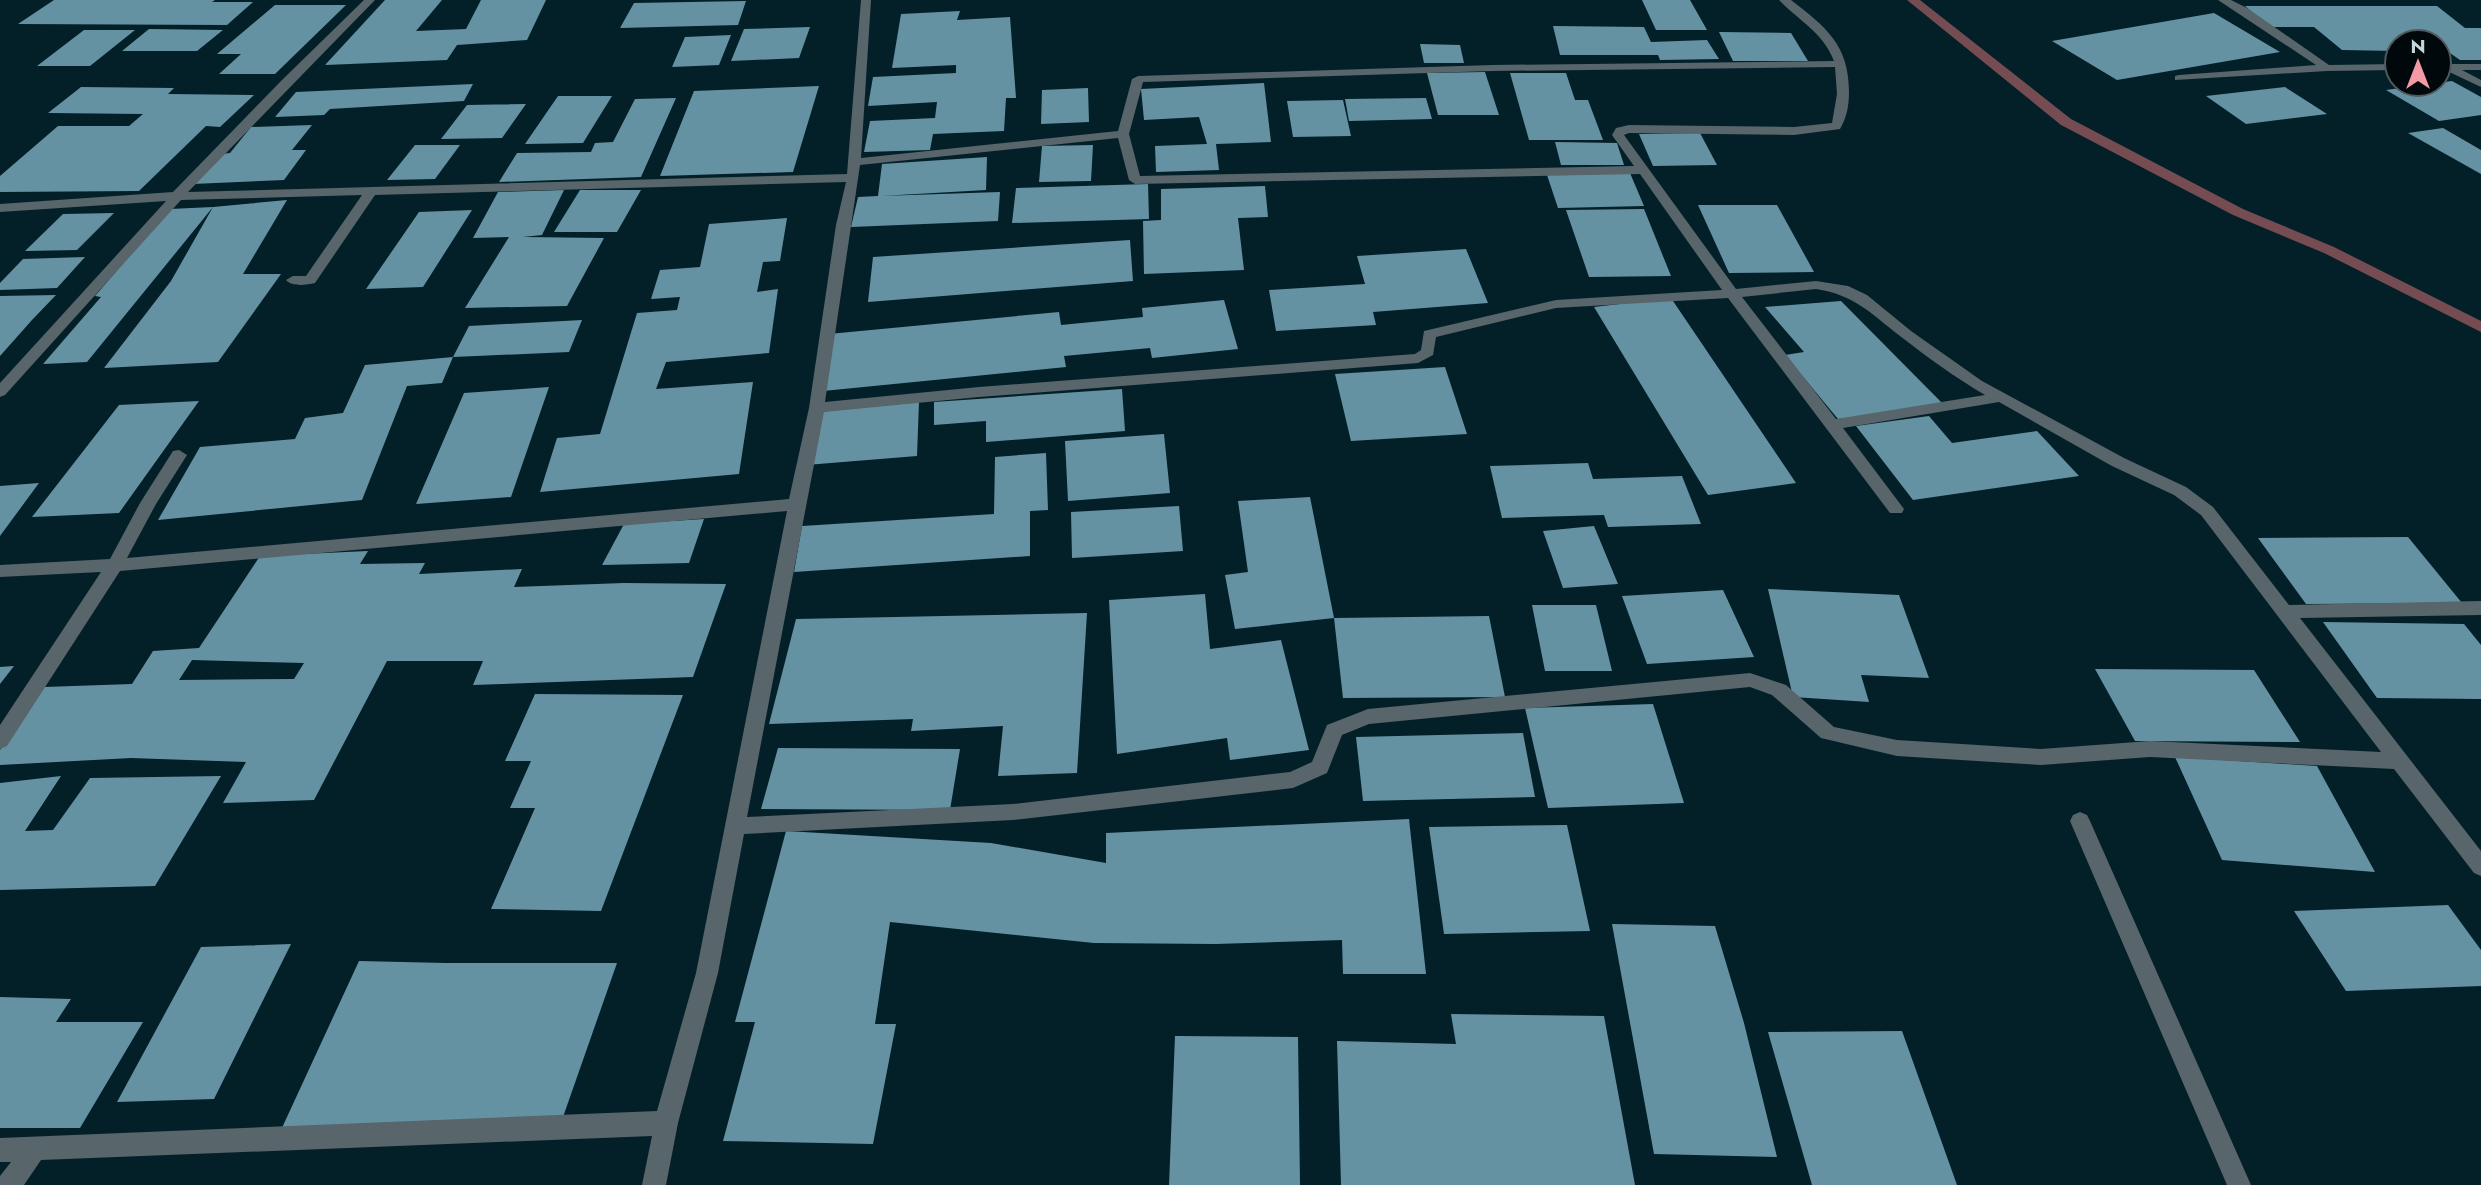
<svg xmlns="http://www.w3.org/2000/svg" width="2481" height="1185" viewBox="0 0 2481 1185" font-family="Jost,sans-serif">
<rect width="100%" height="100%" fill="#032029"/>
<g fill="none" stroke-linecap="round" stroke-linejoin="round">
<!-- stream -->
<path fill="#754c51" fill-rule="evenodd" d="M1907,0H1920L2071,119L2243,209L2334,247L2481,321V332L2324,253L2233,215L2061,125Z"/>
</g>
<!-- building -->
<path fill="#6592a3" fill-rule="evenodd" d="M54,0H215L212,2H253L227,25L18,24Z
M385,0H442L416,31L466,29L481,0H546L527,40L457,45L447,60L325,65Z
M1642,0H1690L1707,30H1656Z
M746,1L738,25L620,28L634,3Z
M275,5H346L275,74H219L241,54H217Z
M2245,6H2437L2465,28H2481V60H2460L2447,51H2439V42H2397V51L2342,50L2314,27H2269Z
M960,11L957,20L1010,17L1016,98H1006L1004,131L933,134L930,150L864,152L870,121L935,118L937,102L868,106L873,77L956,73V65L892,68L901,14Z
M2214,13L2280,52L2117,80L2052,41Z
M1553,26L1644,27L1651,42L1707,40L1719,59L1660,60L1658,55H1560Z
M810,27L799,58L731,61L744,29Z
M149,29L223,30L197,51H122Z
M84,30H135L90,66H37Z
M1719,32L1791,33L1808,61H1733Z
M731,35L719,65L672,67L685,37Z
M1420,44L1460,45L1464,63H1424Z
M1485,72L1499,115H1438L1427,73Z
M1510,73H1566L1575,100H1588L1603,140H1529Z
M2452,81L2481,97V115L2439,121L2386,90Z
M1264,83L1271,142L1216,144L1219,170L1156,172L1155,146L1207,144L1199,117L1144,120L1141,89Z
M473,84L464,101L330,109L324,115L275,117L296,92Z
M819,86L793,172L660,176L694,91Z
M81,87L174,88L168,94L254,95L220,127L206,126L139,191L0,192V176L58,126H129L143,114L48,113Z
M2285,87L2327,114L2246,124L2206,96Z
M1088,88L1089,122L1041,124L1042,90Z
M558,96H612L583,143L525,144Z
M676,98L641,177L499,182L517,153L591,152L595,143L613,142L635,99Z
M1426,98L1432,119L1349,121L1345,99Z
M1343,100L1351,136L1293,137L1287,101Z
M526,104L502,138L441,139L467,105Z
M312,125L292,150H306L284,180L192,184L221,154L230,153L251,127Z
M2443,128L2481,150V174L2408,133Z
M1700,133L1717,165L1653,166L1639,134Z
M1555,142L1617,143L1624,165H1561Z
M415,145H460L435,179L387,180Z
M1093,145L1091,181L1039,182L1042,146Z
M987,157L986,190L881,196L1000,192L998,221L851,227L858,197L878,196L882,164Z
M1630,173L1644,206L1558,208L1547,175Z
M1148,184L1149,219L1012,223L1016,188Z
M1265,186L1268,217L1238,218L1244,270L1144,274L1143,221L1161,220V189Z
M564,190L542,235L523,237L604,238L567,306L465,308L509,237L473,238L498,192Z
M580,190H641L617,232H554Z
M287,200L243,274H281L218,362L104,368L171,281L213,207Z
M1698,205H1777L1814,272L1729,273Z
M213,207L87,362L43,364L101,297L95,296L170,209Z
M1644,209L1671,276L1589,277L1566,210Z
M472,210L423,287L366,289L419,212Z
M114,213L77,250L25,251L63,214Z
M787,218L780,261L763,262L757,292L778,289L769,353L666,362L656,389L753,382L739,474L540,492L557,438L600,434L637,313L677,310L680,297L651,299L660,270L700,267L709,224Z
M1130,240L1133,281L868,302L873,257Z
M1466,249L1488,303L1373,312L1376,325L1276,331L1269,290L1365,284L1357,256Z
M85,257L57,288L0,290V283L23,259Z
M56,295L32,320L0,356V296Z
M1671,298L1796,483L1708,495L1594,307Z
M1224,300L1238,349L1152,358L1150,348L1064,356L1066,367L823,391L829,334L1059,312L1061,325L1143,317L1142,308Z
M1841,301L1945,406L1838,419L1785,355L1804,352L1765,307Z
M582,320L569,352L453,357L469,326Z
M453,357L442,383L407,386L362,500L158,520L200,447L295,439L305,418L343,413L365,365Z
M1445,367L1467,434L1351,441L1335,374Z
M549,387L511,497L416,504L464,393Z
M1122,389L1125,431L986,442V421L934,425V402Z
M199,401L119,513L32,517L119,405Z
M919,402L917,456L806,465L819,412Z
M1929,416L1952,443L2037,431L2079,476L1913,500L1856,426Z
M1164,434L1170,493L1068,501L1065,441Z
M1046,453L1048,510L1030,511V556L794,572L802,526L994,514L995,457Z
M1588,463L1593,479L1682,476L1701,524L1608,527L1604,515L1502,518L1490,466Z
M39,483L0,536V486Z
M1310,497L1334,618L1235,629L1225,575L1248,572L1238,501Z
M1179,506L1183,551L1072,558L1071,512Z
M704,519L689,563L602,565L624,524Z
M1594,526L1618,584L1563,588L1543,531Z
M2408,537L2462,603L2306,604L2258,538Z
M368,551L360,564L425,563L419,574L522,569L514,587L624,583L726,584L693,677L473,685L483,661H387L314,800L223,803L246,762L131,758L0,765V750L44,687L132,684L153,651L199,648L260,556ZM192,660L304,663L294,679L179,680Z
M1768,589L1899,595L1929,678L1861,675L1869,702L1793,697Z
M1723,590L1754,657L1647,664L1622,596Z
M1205,594L1210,649L1281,640L1309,750L1230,760L1227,738L1117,754L1109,600Z
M1532,605H1596L1612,671H1545Z
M1087,613L1077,773L998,776L1003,726L911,731L913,719L769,724L796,619Z
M1489,616L1505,697L1343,698L1334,618Z
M2323,622L2464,624L2481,645V699L2377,698Z
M14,666L0,684V667Z
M2095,669L2254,670L2300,742L2135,741Z
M535,694L683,695L601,911L491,909L535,808H510L531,761H505Z
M1653,704L1684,803L1548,808L1525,708Z
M1523,733L1535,797L1363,801L1356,737Z
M778,748L960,749L950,810L761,809Z
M2175,757L2317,766L2375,872L2222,860Z
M61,776L25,831L53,830L90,778L221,776L155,886L0,890V783Z
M1409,819L1426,974H1343L1342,940L1216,944L1094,943L890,922L875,1024H896L873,1144L723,1141L755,1022H735L786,831L991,843L1106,863V833Z
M1567,825L1590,931L1444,934L1429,827Z
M2448,905L2481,950V986L2346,991L2294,911Z
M1612,924L1715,926L1744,1023L1777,1157L1654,1154Z
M291,944L214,1099L117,1102L201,947Z
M359,961L446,963H617L563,1117L281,1130Z
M0,997L71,999L56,1022H143L80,1128H0Z
M1451,1014L1604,1016L1635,1185H1341L1337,1041L1456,1044Z
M1902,1031L1957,1185H1812L1768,1032Z
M1175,1036L1298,1037L1300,1185H1169Z"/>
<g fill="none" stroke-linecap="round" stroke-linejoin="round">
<!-- minor -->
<path fill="#58656a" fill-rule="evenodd" d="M364,0H375L188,192L847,174L861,0H871L861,158L1118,131L1132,79L1138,76L1492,65L1834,61C1823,32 1799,21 1779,0H1791C1826,27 1849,45 1849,92C1849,105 1847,117 1840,129L1794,135L1629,133L1624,135L1736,289L1816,281L1848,286L1867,295L1911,331L1982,381L2124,458L2186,487L2213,507L2289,605L2481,601V615L2300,618L2481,851V876L2474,873L2394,769L2150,757L2041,765L1897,756L1821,738L1772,695L1750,687L1369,724L1342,735L1327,773L1293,788L1013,820L744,834L718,973L678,1123L666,1185H642L652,1136L41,1160L24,1185H0V1176L11,1162H0V1138L657,1111L696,973L787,511L120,571L7,746L0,749V725L101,572L0,577V565L110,559L140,503L173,451L179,450L187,455L156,504L127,558L789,499L809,408L836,225L846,182L375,195L315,283C306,285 292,287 286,280L293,276H306L362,195L181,200L5,395L0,397V383L166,201L0,212V204L173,192L282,80ZM1835,67L1837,94L1832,123L1794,127L1629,125L1616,128L1612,135L1634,166L1140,176L1129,134L1143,82L1492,71ZM1118,138L1129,180L1135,184L1640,174L1722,290L1556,300L1424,331L1421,350L1415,354L979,387L825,402L860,165ZM1816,289C1855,295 1870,313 1900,336C1927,357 1956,378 1985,395L1836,419L1742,297ZM1728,298L1890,513H1902L1904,509L1843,428L1999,402L2112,466L2174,495L2201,515L2381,752L2150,741L2041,749L1897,740L1834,727L1786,685L1750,673L1368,709L1327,725L1312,762L1290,772L1013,804L747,817L824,412L979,397L1418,363L1433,355L1436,337L1556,308Z
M2218,0H2231L2247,8L2329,65L2397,64V70L2327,71L2175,80V76L2179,75L2316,65Z
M2439,64H2481V70H2462L2481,80V87L2445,70H2439Z
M2080,812L2087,815L2090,821L2251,1185H2227L2070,821L2073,815Z"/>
</g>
<!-- north arrow -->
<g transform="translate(2418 63)"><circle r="33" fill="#01080c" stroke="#4f5a5f" stroke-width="2"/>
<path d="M0-5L12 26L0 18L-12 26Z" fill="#f49aa5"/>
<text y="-10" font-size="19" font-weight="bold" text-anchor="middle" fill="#c5d5dc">N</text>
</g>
</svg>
